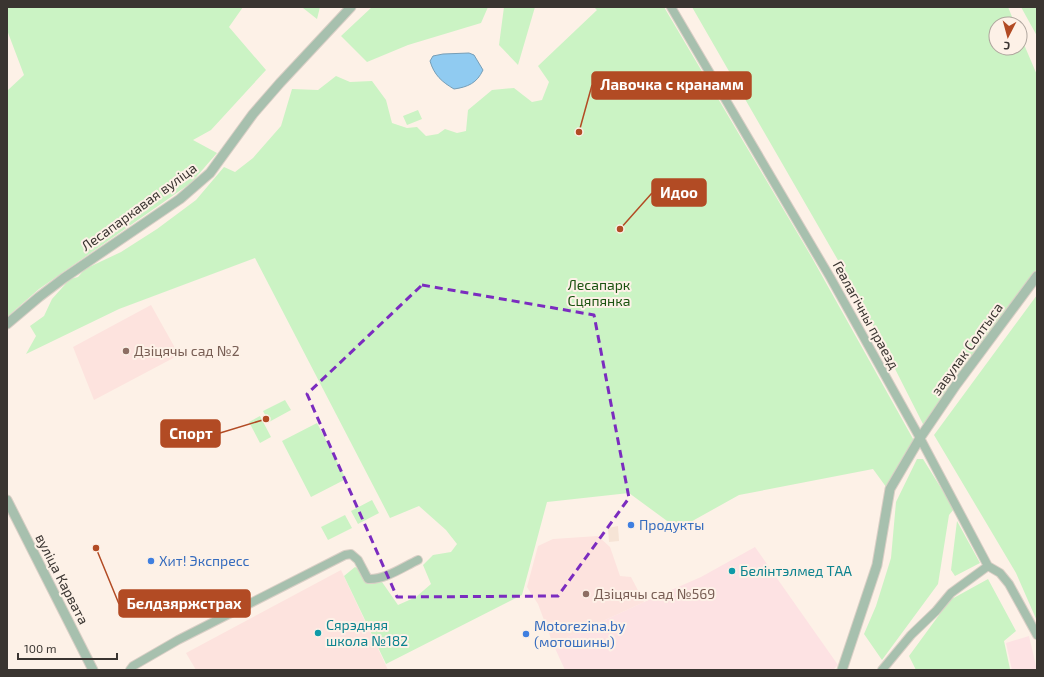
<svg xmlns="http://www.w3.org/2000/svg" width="1044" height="677" viewBox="0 0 1044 677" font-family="'Exo 2',sans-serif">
<rect width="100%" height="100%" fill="#fdf1e7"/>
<!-- built -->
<path fill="#f6e4d6" d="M618,526L619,541L609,542L608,528Z"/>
<!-- industrial -->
<path fill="#fde2e3" d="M755,547L838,665L833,670H565L553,644L644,602L701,577Z
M1029,636L1037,670H1012L1006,643Z"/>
<!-- education -->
<path fill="#fde3de" d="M151,305L179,355L94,400L73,347Z
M598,536L610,547L620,576L631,577L644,602L553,644L538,604L527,587L538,546L553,539Z
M341,570L388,670H196L186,653Z"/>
<!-- green -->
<path fill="#cbf3c4" d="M7,7H243L229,27L266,70L211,130L193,140L217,153L191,183L39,289L7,317V91L24,75L7,30Z
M301,7H320L317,19L303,8Z
M372,7H488L481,23L408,45L367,62L341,36Z
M504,7H535L518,65L499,45Z
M594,7H664L811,256L917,446L896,482L892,495L873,469L739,495L678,529L629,493L547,502L522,595L386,664L344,576L355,567L382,582L398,605L416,597L431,584L423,565L433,555L451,552L457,544L446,530L419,506L390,518L255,258L119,309L26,354L36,336L30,326L44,316L52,299L70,279L78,277L85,269L121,252L157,229L196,200L224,167L235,172L253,158L281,126L292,89L318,90L336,76L350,82L372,81L386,100L392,123L407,128L417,127L426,136L438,134L445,129L457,133L466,131L468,110L492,90L514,88L532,102L542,100L549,82L538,66L597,10Z
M692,7H1008L1015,24H996V48H1020V35L1037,75V269L925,428L854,288Z
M1021,7H1037V36Z
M418,110L422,119L407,125L403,116Z
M1037,295V621L1016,573L934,435Z
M285,400L291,410L269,422L263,411Z
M260,416L271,437L260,443L249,422Z
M317,423L346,479L311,497L282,441Z
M917,459H923L954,509L949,515L938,584L882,660L864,634L876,606L891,558L896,502Z
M372,500L379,513L358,524L351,511Z
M345,515L352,528L328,540L321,527Z
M957,521L980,563L955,576L951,570Z
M988,579L1016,631L1004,641L1010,669L916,670L909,656L950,600Z"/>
<!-- water -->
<path fill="#90cbf1" stroke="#769eb7" d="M469,53L474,55L483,70C477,83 468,87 454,89C442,82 434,75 430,61L433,56L443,54Z"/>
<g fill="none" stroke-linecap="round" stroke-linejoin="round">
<!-- minor casing -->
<g stroke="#dacfc6" stroke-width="10">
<path id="minor" d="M671,7L830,277L920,438L988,566L1000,573L1009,584L1037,635
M130,670L133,666L178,640L345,555L351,554L358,560L368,579C385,580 403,567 418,560
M882,670L911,635L936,611L951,593L988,566"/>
</g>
<!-- tertiary casing -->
<g stroke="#dacfc6" stroke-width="11">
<path id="tertiary" d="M7,324L39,297L64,278L180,199L210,173L253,114L280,83L351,7
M7,500L93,670
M842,670L877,565L890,489L920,438L956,385L1037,276"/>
</g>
<!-- minor -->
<use href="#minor" stroke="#a7c0ae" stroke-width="8"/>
<!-- tertiary -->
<use href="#tertiary" stroke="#a7c0ae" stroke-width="9"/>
</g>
<!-- marked area -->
<path fill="none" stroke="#7b2cbf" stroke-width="3" stroke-dasharray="8 5" stroke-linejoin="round" d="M422,285L594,315L629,498L558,596L397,597L307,394Z"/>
<!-- markers -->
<g fill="#8d6e63" stroke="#fdf1e7" stroke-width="1.5">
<circle cx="126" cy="351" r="4"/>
<circle cx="586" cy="594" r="4"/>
</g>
<g fill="#3f7fe0" stroke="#fdf1e7" stroke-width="1.5">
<circle cx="631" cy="525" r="4"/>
<circle cx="151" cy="561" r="4"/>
<circle cx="526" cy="634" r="4"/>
</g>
<g fill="#0f9aa8" stroke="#fdf1e7" stroke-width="1.5">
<circle cx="732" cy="571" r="4"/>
<circle cx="318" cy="633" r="4"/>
</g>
<g text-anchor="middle" stroke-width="4" stroke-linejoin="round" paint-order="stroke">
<!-- street labels -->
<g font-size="14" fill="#3a3531" stroke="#fdf1e7">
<text transform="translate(139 207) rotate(-36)" y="5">Лесапаркавая вуліца</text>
<text transform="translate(866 315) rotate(61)" y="5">Геалагічны праезд</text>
<text transform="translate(967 349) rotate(-54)" y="5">завулак Солтыса</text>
<text transform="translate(62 579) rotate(63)" y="5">вуліца Карвата</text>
</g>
<!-- park labels -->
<g font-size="14" fill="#1c5311" stroke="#fdf1e7">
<text x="599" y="290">Лесапарк<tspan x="599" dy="16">Сцяпянка</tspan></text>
</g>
<!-- education labels -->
<g font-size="14" fill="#785e54" stroke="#fdf1e7" text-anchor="start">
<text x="134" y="356">Дзіцячы сад №2</text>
<text x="594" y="599">Дзіцячы сад №569</text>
</g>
<!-- shop labels -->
<g font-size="14" fill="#366cbe" stroke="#fdf1e7" text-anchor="start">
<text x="639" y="530">Продукты</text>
<text x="159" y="566">Хит! Экспресс</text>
<text x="534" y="631">Motorezina.by<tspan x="534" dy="16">(мотошины)</tspan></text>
</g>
<!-- culture labels -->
<g font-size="14" fill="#0d838f" stroke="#fdf1e7" text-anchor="start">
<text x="740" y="576">Белінтэлмед ТАА</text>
<text x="326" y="630">Сярэдняя<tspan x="326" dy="16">школа №182</tspan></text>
</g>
</g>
<!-- callouts -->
<path fill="none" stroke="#b24b24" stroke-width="1.5" d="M579 132L592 85M620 229L652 193M266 419L220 433M96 548L119 604"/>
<g fill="#b24b24" stroke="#fdf1e7" stroke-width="1.5">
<circle cx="579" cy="132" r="4"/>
<circle cx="620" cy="229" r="4"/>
<circle cx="266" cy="419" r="4"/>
<circle cx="96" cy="548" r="4"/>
</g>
<g fill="#b24b24" stroke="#b24b24" stroke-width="1.5">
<rect x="592" y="72" width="159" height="27" rx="4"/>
<rect x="652" y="179" width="54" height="27" rx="4"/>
<rect x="161" y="420" width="59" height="27" rx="4"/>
<rect x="119" y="590" width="131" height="27" rx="4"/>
</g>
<g font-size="15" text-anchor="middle" font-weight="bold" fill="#fff">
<text x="672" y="90">Лавочка с кранамм</text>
<text x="679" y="198">Идоо</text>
<text x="191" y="439">Спорт</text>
<text x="184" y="609">Белдзяржстрах</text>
</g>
<!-- border -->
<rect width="1044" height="677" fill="none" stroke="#3a3531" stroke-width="16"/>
<!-- north arrow -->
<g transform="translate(1008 36) rotate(186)"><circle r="19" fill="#fdf1e7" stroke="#afa69e"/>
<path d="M0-3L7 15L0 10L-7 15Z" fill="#b24b24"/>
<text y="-6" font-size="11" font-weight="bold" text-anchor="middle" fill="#3a3531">С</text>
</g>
<!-- scale -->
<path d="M18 653v6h99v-6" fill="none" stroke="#3a3531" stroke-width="2"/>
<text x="24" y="653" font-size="12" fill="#3a3531" stroke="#fdf1e7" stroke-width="3" paint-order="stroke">100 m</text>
</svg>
